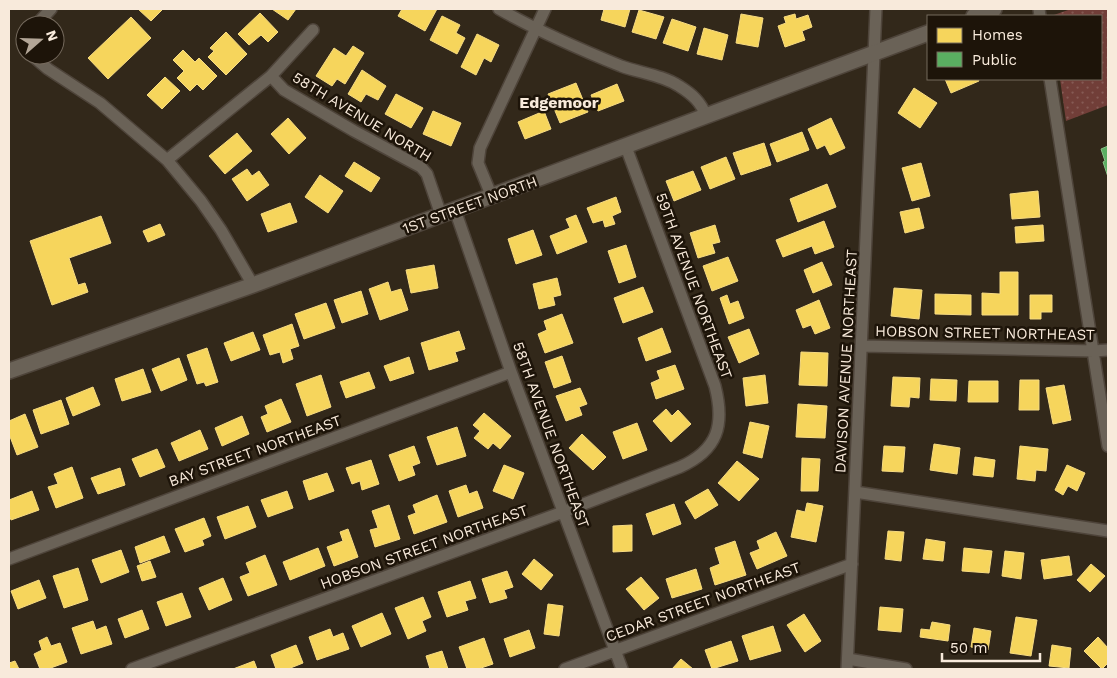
<svg xmlns="http://www.w3.org/2000/svg" width="1117" height="678" viewBox="0 0 1117 678" font-family="'Work Sans',sans-serif">
<defs>
<pattern id="park-dots" width="8" height="8" patternUnits="userSpaceOnUse" patternTransform="scale(1.25)"><rect width="8" height="8" fill="#713e38"/><path d="M2 2h.1M6 6h.1" fill="none" stroke="#865a54" stroke-width="1.8" stroke-linecap="round"/></pattern>
</defs>
<rect width="100%" height="100%" fill="#32281a"/>
<!-- park -->
<path fill="url(#park-dots)" d="M1071,9H1108V105L1066,121L1060,79H1101V16H1051Z"/>
<!-- homes -->
<path fill="#f6d55c" stroke="#f7db82" d="M138,9H161L162,10L151,21Z
M272,9H296L288,20Z
M402,9H437L425,31L398,16Z
M604,9H630L625,27L601,20Z
M639,10L664,17L656,39L632,32Z
M260,13L278,32L268,42L261,35L249,45L238,34Z
M741,14L763,18L758,47L736,43Z
M795,14L796,19L808,15L812,27L802,31L805,40L785,47L778,26L786,23L784,17Z
M442,16L460,25L456,33L465,38L457,54L430,40Z
M131,17L151,38L108,79L88,58Z
M672,19L696,27L688,51L663,43Z
M704,28L728,35L722,60L697,54Z
M226,32L247,54L226,75L208,57L214,51L210,48Z
M477,34L499,45L491,62L484,58L476,75L461,67Z
M353,46L364,53L345,84L337,79L332,86L316,76L334,48L346,56Z
M183,50L195,62L199,58L217,76L203,90L197,84L190,91L177,78L184,71L173,60Z
M362,70L386,86L378,100L366,94L361,102L348,94Z
M165,77L180,91L162,109L147,95Z
M945,79H978L979,81L951,93Z
M576,83L588,112L560,123L548,94Z
M617,84L624,101L598,111L591,95Z
M914,88L937,103L920,128L898,113Z
M396,94L423,108L411,128L385,114Z
M433,111L461,123L451,146L423,134Z
M544,111L551,129L525,139L518,122Z
M288,118L306,138L289,154L271,134Z
M831,118L845,148L830,155L825,145L817,149L808,129Z
M802,132L809,150L777,162L770,144Z
M237,133L252,151L225,174L209,156Z
M764,143L771,165L741,175L733,153Z
M726,157L735,179L710,189L701,167Z
M354,162L380,178L371,192L345,176Z
M921,163L930,196L912,201L902,168Z
M247,169L252,176L259,171L269,185L247,201L232,179Z
M693,171L701,190L674,201L666,181Z
M320,175L343,191L328,213L305,197Z
M827,184L836,207L798,222L790,199Z
M1038,191L1040,217L1012,219L1010,194Z
M616,197L621,212L612,216L615,224L605,227L603,220L593,223L587,208Z
M290,203L297,222L268,232L261,214Z
M919,208L924,228L905,233L900,212Z
M576,215L587,242L557,254L550,236L570,228L566,219Z
M101,216L111,243L69,258L78,285L85,283L88,292L52,305L30,241Z
M824,221L834,247L815,254L812,246L783,257L776,240Z
M160,224L165,235L148,242L143,231Z
M715,225L720,242L712,244L715,253L698,258L690,233Z
M1043,225L1044,241L1016,243L1015,227Z
M533,230L542,255L516,264L508,239Z
M626,245L636,277L619,283L608,251Z
M728,257L738,281L712,291L703,266Z
M822,262L832,285L813,293L804,270Z
M434,265L438,288L411,293L406,270Z
M1000,272H1018V315H982V293L1000,294Z
M557,278L561,295L553,297L555,305L539,309L533,284Z
M388,282L391,292L401,289L408,310L380,320L369,289Z
M643,287L653,312L623,323L614,298Z
M894,288L922,290L919,319L891,316Z
M361,291L368,314L342,323L334,300Z
M935,294L971,295V315L935,314Z
M727,295L730,304L738,301L744,318L729,324L720,298Z
M1030,295H1052V312H1041V319H1030Z
M819,300L830,328L815,334L811,325L803,328L796,310Z
M326,303L335,328L304,339L295,314Z
M562,314L573,343L545,353L538,334L547,330L544,321Z
M292,324L299,346L290,349L293,359L283,363L280,352L270,355L263,335Z
M662,328L671,352L646,361L638,338Z
M749,329L759,354L739,363L728,337Z
M459,331L465,349L455,352L458,361L429,370L421,343Z
M253,332L260,350L231,361L224,343Z
M207,348L218,382L206,386L204,382L197,384L187,355Z
M801,352L828,353L827,386L799,385Z
M562,356L571,382L554,388L545,362Z
M409,357L414,373L390,381L384,366Z
M179,358L187,380L161,391L152,369Z
M675,365L684,389L656,399L651,383L660,379L657,371Z
M143,369L151,392L122,401L115,379Z
M369,372L375,388L346,398L340,382Z
M321,375L331,407L307,416L296,384Z
M765,375L768,403L746,406L743,378Z
M893,377L920,378L919,398L910,397L909,407L891,406Z
M931,379L957,380L956,401L930,400Z
M1020,380H1039V410H1019Z
M969,381H998V402H968Z
M1064,385L1071,420L1053,424L1046,388Z
M93,387L100,405L73,416L66,398Z
M580,388L587,404L579,407L582,415L566,421L556,396Z
M281,399L291,422L267,432L261,417L268,414L265,406Z
M61,400L69,424L41,434L33,410Z
M798,404L827,406L825,438L796,437Z
M666,409L672,416L678,410L691,424L671,442L653,421Z
M484,413L511,436L500,449L493,443L488,449L474,438L480,431L473,425Z
M25,414L38,447L17,455L9,434V421Z
M242,416L249,434L222,446L215,428Z
M750,422L769,426L762,458L743,453Z
M637,423L647,450L623,459L613,432Z
M457,427L466,456L437,465L427,437Z
M200,430L208,449L179,461L171,443Z
M582,434L606,457L593,470L569,448Z
M934,444L960,448L957,474L930,470Z
M414,446L420,463L412,466L415,475L399,481L389,455Z
M884,446L905,447L903,472L882,471Z
M1020,446L1048,449L1046,471L1036,470L1035,481L1017,479Z
M157,449L165,467L140,477L132,459Z
M975,457L995,460L993,477L973,475Z
M802,458L820,459L818,491H801Z
M371,460L379,484L362,490L360,481L352,484L346,468Z
M737,461L759,479L739,501L718,483Z
M504,465L524,473L513,499L493,491Z
M1067,465L1085,473L1077,491L1068,486L1063,495L1055,490Z
M72,467L83,498L56,508L48,487L58,484L54,474Z
M120,468L125,485L98,494L91,478Z
M327,473L334,491L309,500L303,481Z
M466,485L469,494L477,491L483,508L458,517L449,491Z
M708,489L718,505L695,519L685,502Z
M32,491L39,510L11,520L9,514V500Z
M287,491L293,508L268,517L261,500Z
M437,495L447,522L414,534L408,516L416,513L413,505Z
M807,503L823,506L816,542L791,537L797,510L805,512Z
M674,504L681,524L653,535L646,514Z
M389,505L400,539L375,547L370,530L378,528L372,511Z
M248,506L256,527L225,539L217,517Z
M204,518L211,536L202,540L204,545L185,552L175,529Z
M632,525V551L613,552V526Z
M348,529L358,557L334,566L327,547L343,541L340,532Z
M888,531L904,532L901,561L885,559Z
M776,532L787,556L757,569L750,553L760,549L757,541Z
M164,536L170,552L140,563L135,547Z
M926,539L945,542L943,561L923,559Z
M735,541L746,575L715,585L710,568L720,564L715,548Z
M318,548L325,566L290,580L283,562Z
M964,548L992,551L989,573L962,571Z
M121,550L129,572L101,583L92,560Z
M1005,551L1024,553L1021,579L1002,576Z
M265,555L277,585L248,596L240,577L250,573L246,563Z
M1069,556L1072,575L1044,579L1041,560Z
M534,559L553,575L541,590L522,574Z
M150,561L156,577L142,581L137,566Z
M1091,564L1105,576L1090,592L1077,580Z
M78,568L88,600L64,608L53,576Z
M696,569L702,589L672,598L666,579Z
M507,571L513,587L504,590L507,598L490,603L482,579Z
M641,577L659,598L644,610L626,589Z
M223,578L232,600L209,610L199,588Z
M39,580L46,598L18,609L11,591Z
M470,581L476,598L465,601L468,610L447,617L438,592Z
M182,593L191,617L166,626L157,602Z
M423,597L431,617L422,621L426,631L408,639L395,608Z
M548,604L563,606L559,636L544,634Z
M880,607L903,609L901,632L878,630Z
M142,610L149,629L125,638L118,619Z
M382,613L391,634L361,647L352,626Z
M804,614L821,641L805,652L787,625Z
M1016,617L1037,620L1031,656L1010,653Z
M93,621L96,630L106,626L112,644L81,654L72,628Z
M932,622L950,625L948,641L920,637L921,629L930,630Z
M773,626L781,651L750,660L742,636Z
M974,628L991,631L988,650L971,647Z
M330,629L333,637L343,633L349,649L317,660L309,637Z
M529,630L535,648L510,657L504,639Z
M47,637L51,646L60,643L67,662L48,669H40L34,654L42,650L39,641Z
M1098,637L1108,648V663L1102,669L1084,651Z
M484,638L493,664L478,669H467L459,647Z
M731,641L738,661L712,669L705,650Z
M296,645L303,663L288,669H276L271,655Z
M1052,645L1071,648L1069,668L1049,666Z
M442,651L448,669H430L426,656Z
M681,659L693,669H672Z
M15,661L19,669H9V663Z
M254,661L257,669H233Z"/>
<!-- public -->
<path fill="#5aae61" stroke="#89c086" d="M1108,146V177L1103,162L1105,161L1101,149Z"/>
<g fill="none" stroke-linecap="round" stroke-linejoin="round">
<!-- minor casing -->
<g stroke="#4e443a" stroke-width="14">
<path id="minor" d="M499,9C538,31 579,49 621,66C640,73 662,75 679,86C692,94 701,102 706,116
M1039,9L1040,16
M36,25L51,9
M33,55L35,58L48,69L100,103L167,160L201,201L221,230L253,285
M271,76L284,90L354,131L421,167L427,174L441,215
M1050,79L1108,446
M167,160L271,76L313,30
M492,197L478,163L480,148L545,9
M455,210L511,372L622,669
M861,346L1094,351L1108,350
M855,492L1108,531
M9,559L511,372
M848,659L906,669
M132,669L563,512L680,467C718,450 725,425 715,386L626,147
M565,669L852,564
M847,669L876,9"/>
</g>
<!-- tertiary casing -->
<g stroke="#4e443a" stroke-width="18">
<path id="tertiary" d="M974,16L994,9
M9,371L253,285L928,33"/>
</g>
<!-- minor -->
<use href="#minor" stroke="#6a6257" stroke-width="11"/>
<!-- tertiary -->
<use href="#tertiary" stroke="#6a6257" stroke-width="15"/>
</g>
<g text-anchor="middle" stroke-width="5" stroke-linejoin="round" paint-order="stroke">
<!-- street labels -->
<g font-size="15" fill="#f8eadb" stroke="#1d1409">
<text transform="translate(362 117) rotate(31)" y="5">58TH AVENUE NORTH</text>
<text transform="translate(470 205) rotate(-20)" y="5">1ST STREET NORTH</text>
<text transform="translate(694 286) rotate(70)" y="5">59TH AVENUE NORTHEAST</text>
<text transform="translate(985 333) rotate(1)" y="5">HOBSON STREET NORTHEAST</text>
<text transform="translate(846 361) rotate(-87)" y="5">DAVISON AVENUE NORTHEAST</text>
<text transform="translate(551 435) rotate(70)" y="5">58TH AVENUE NORTHEAST</text>
<text transform="translate(255 451) rotate(-20)" y="5">BAY STREET NORTHEAST</text>
<text transform="translate(424 547) rotate(-20)" y="5">HOBSON STREET NORTHEAST</text>
<text transform="translate(703 602) rotate(-20)" y="5">CEDAR STREET NORTHEAST</text>
</g>
<!-- neighbourhood labels -->
<g font-size="16" font-weight="bold" fill="#f8eadb" stroke="#1d1409">
<text x="559" y="108">Edgemoor</text>
</g>
</g>
<!-- border -->
<rect width="1117" height="678" fill="none" stroke="#f8eadb" stroke-width="20"/>
<!-- legend -->
<rect x="927" y="15" width="175" height="65" fill="#1d1409" stroke="#756a5d"/>
<rect x="937" y="28" width="25" height="15" fill="#f6d55c" stroke="#756a5d"/>
<text x="972" y="40" font-size="15" fill="#f8eadb">Homes</text>
<rect x="937" y="52" width="25" height="15" fill="#5aae61" stroke="#756a5d"/>
<text x="972" y="65" font-size="15" fill="#f8eadb">Public</text>
<!-- north arrow -->
<g transform="translate(40 40) rotate(70)"><circle r="24" fill="#1d1409" stroke="#756a5d"/>
<path d="M0-4L9 19L0 12L-9 19Z" fill="#b3a697"/>
<text y="-8" font-size="14" font-weight="bold" text-anchor="middle" fill="#f8eadb">N</text>
</g>
<!-- scale -->
<path d="M942 653v8h98v-8" fill="none" stroke="#f8eadb" stroke-width="2.5"/>
<text x="950" y="653" font-size="15" fill="#f8eadb" stroke="#1d1409" stroke-width="4" paint-order="stroke">50 m</text>
</svg>
